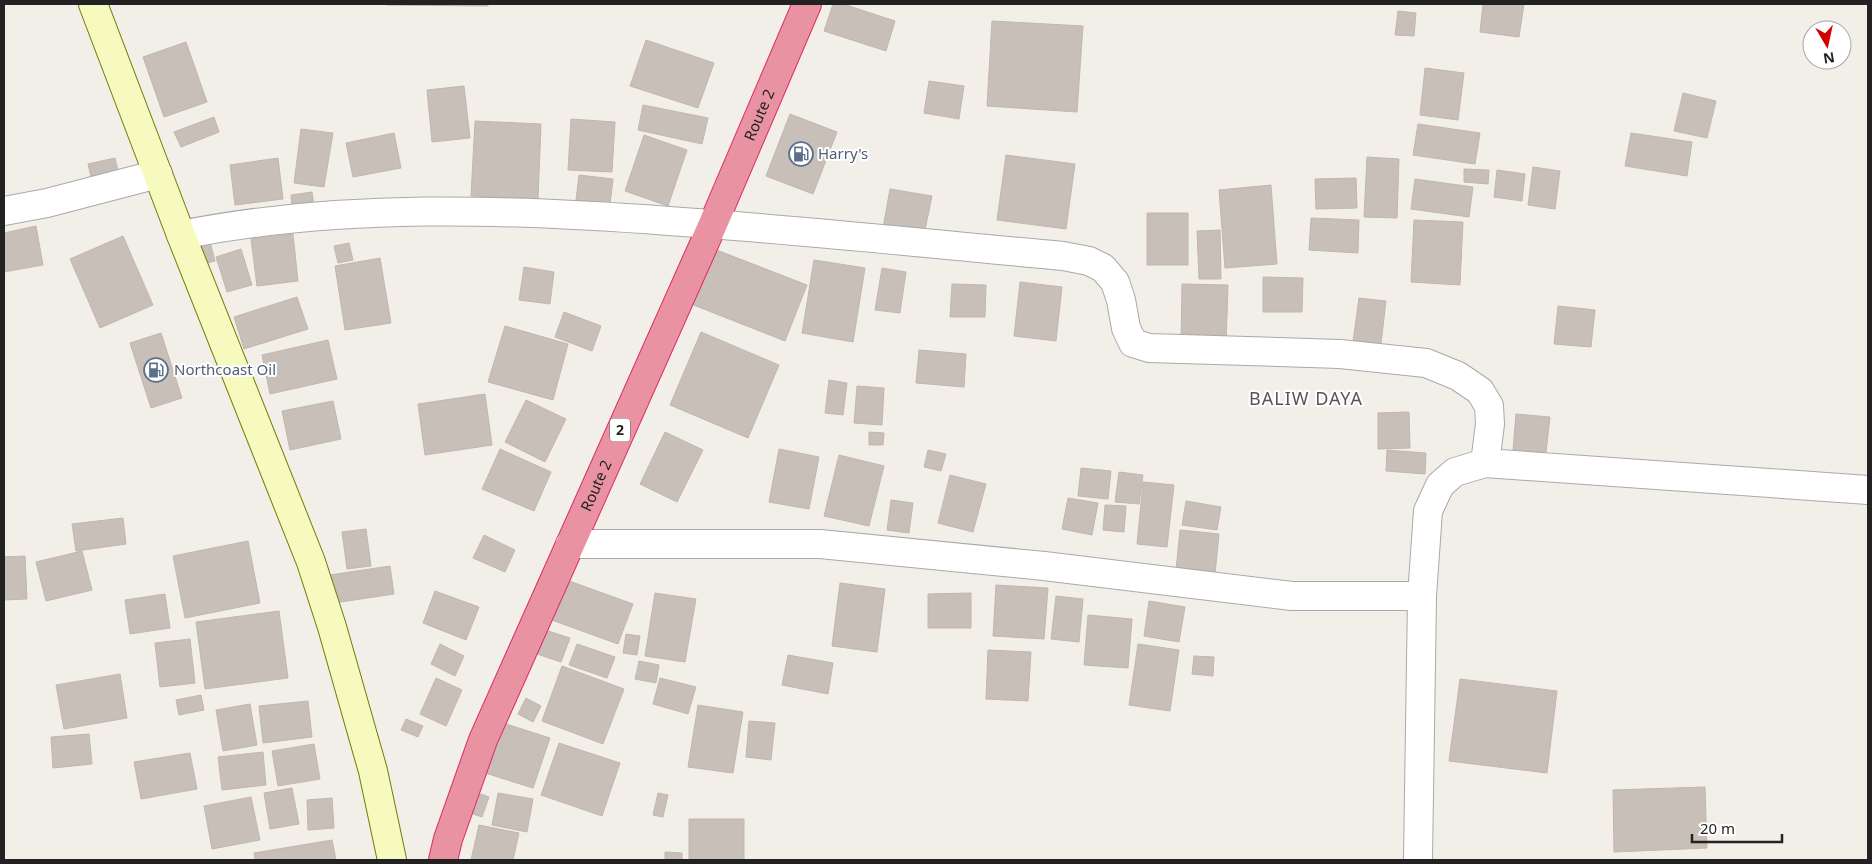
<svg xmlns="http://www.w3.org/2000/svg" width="1872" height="864" viewBox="0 0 1872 864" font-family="'Noto Sans',sans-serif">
<rect width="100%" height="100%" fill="#f2efe9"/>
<!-- building -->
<path fill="#c7bfb8" stroke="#c4b6ab" d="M386,4H488V6L386,5Z
M833,4H843L895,21L886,51L824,31Z
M1483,4H1524L1519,37L1480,32Z
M1398,11L1416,13L1414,36L1395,35Z
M992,21L1083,26L1077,112L987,106Z
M646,40L714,63L698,108L630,86Z
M186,42L207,102L164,117L143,57Z
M1425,68L1464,73L1458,120L1420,115Z
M929,81L964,86L959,119L924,113Z
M464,86L470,138L432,142L427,90Z
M1683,93L1716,101L1707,138L1674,131Z
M643,105L708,118L702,144L638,130Z
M790,114L837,132L813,194L766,176Z
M214,117L219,132L181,147L174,132Z
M571,119L615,122L612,172L568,170Z
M475,121L541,124L538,199L471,196Z
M1418,124L1480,133L1475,164L1413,155Z
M301,129L333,133L324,187L294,183Z
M394,133L401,168L353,177L346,143Z
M1631,133L1692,142L1687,176L1625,166Z
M644,135L687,150L668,206L625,191Z
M1006,155L1075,164L1066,229L997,220Z
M1367,157L1399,159L1397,218L1364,217Z
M115,158L118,171L91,177L88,164Z
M278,158L283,199L235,205L230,165Z
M1533,167L1560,171L1555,209L1528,205Z
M1464,169L1489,170L1488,184L1464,182Z
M1497,170L1525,174L1522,201L1494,197Z
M579,175L613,179L610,204L576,200Z
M1356,178L1357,208L1316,209L1315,179Z
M1415,179L1473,187L1469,217L1411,209Z
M1271,185L1277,264L1225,268L1219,190Z
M890,189L932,196L924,235L883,228Z
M312,192L314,206L292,208L291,195Z
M1147,213H1188V265H1147Z
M1311,218L1359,220L1358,253L1309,250Z
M1414,220L1463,222L1460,285L1411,282Z
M36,226L43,265L4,272V233Z
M1220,230L1221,279H1199L1197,231Z
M208,234L215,261L196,266L189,238Z
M293,234L298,281L257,286L251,239Z
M123,236L153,305L100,328L70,259Z
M349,243L353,260L338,263L334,246Z
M241,249L252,285L227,292L216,257Z
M714,249L807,285L785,341L691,304Z
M380,258L391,323L345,330L335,266Z
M814,260L865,268L853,342L802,333Z
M524,267L554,272L550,304L519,300Z
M882,268L906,272L900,313L875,310Z
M1263,277L1303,278L1302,312H1263Z
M1020,282L1062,287L1056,341L1014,336Z
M952,284L986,285L985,317H950Z
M1182,284L1228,285L1226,344L1181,343Z
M297,297L308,329L244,349L234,317Z
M1359,298L1386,301L1380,352L1352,349Z
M1558,306L1595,310L1591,347L1554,344Z
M564,312L601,326L592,351L555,337Z
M505,326L568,344L553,400L488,382Z
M701,332L779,365L748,438L670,405Z
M161,333L182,398L151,408L130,343Z
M328,340L337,379L270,394L262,355Z
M919,350L966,354L964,387L916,383Z
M829,380L847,383L843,415L825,413Z
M857,386L884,388L882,425L854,423Z
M485,394L492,445L425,455L418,404Z
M526,400L566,419L545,462L505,442Z
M333,401L341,439L290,450L282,411Z
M1409,412L1410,448L1378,449V413Z
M1516,414L1550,417L1546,452L1513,450Z
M665,432L703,450L677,502L640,484Z
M869,432L884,433L883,445H869Z
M500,449L551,472L534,511L482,489Z
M779,449L819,457L809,509L769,502Z
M928,450L946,454L941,471L924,467Z
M1387,450L1426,453L1425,474L1386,471Z
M839,455L884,466L869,526L824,516Z
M1081,468L1111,471L1108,499L1078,496Z
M1119,472L1143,475L1139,504L1115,502Z
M950,475L986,484L973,532L938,523Z
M1143,482L1174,485L1167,547L1137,544Z
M1068,498L1098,503L1092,535L1062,529Z
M891,500L913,503L909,533L887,530Z
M1186,501L1221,507L1217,530L1182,525Z
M1105,505L1126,506L1124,532L1103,530Z
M123,518L126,544L76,551L72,524Z
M366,529L371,566L347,569L342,532Z
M1180,530L1219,534L1215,574L1176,570Z
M484,535L515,550L505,572L473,558Z
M248,541L260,603L185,618L173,556Z
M82,551L92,590L46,601L36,562Z
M25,556L27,599L4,600V557Z
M390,566L394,594L334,603L330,575Z
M561,578L633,604L618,644L546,618Z
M840,583L885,589L877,652L832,646Z
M996,585L1048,588L1044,639L993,636Z
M435,591L479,607L466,640L423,623Z
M655,593L696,599L685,662L645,656Z
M971,593V628H928V594Z
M165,594L170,628L130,634L125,600Z
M1056,596L1083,599L1079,642L1051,639Z
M1149,601L1185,607L1179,642L1144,636Z
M279,611L288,678L205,689L196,622Z
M1088,615L1132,619L1128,668L1084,665Z
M545,630L570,638L561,662L537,654Z
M626,634L640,636L637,655L623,653Z
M190,639L195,683L160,687L155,643Z
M440,644L464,656L455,676L431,664Z
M577,644L615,657L607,678L569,665Z
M1138,644L1179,650L1170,711L1129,705Z
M988,650L1031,652L1028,701L986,699Z
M788,655L833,663L828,694L782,685Z
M1194,656L1214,657L1213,676L1192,674Z
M639,661L659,665L656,683L635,679Z
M562,666L624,689L603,744L542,721Z
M120,674L127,718L64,729L56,685Z
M436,678L462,690L446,726L420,714Z
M660,678L696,687L688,714L653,704Z
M1460,679L1557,691L1547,773L1449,761Z
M201,695L204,710L179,715L176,700Z
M526,698L541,706L533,722L518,714Z
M308,701L312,737L263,743L259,706Z
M250,704L257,745L223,751L216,710Z
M698,705L743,712L733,773L688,767Z
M406,719L423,726L418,737L401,730Z
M749,721L775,723L771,760L746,757Z
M500,722L550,738L533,788L485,773Z
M89,734L92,764L53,768L51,737Z
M559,743L620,763L602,816L541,795Z
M314,744L320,779L278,786L272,751Z
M263,752L266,785L222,790L218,757Z
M190,753L197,789L141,799L134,762Z
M1705,787L1707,848L1614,852L1613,790Z
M292,788L299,824L270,829L264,793Z
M478,793L489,797L482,817L470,813Z
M498,793L533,799L527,832L492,825Z
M658,793L668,795L663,817L653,815Z
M251,797L260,840L212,849L204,806Z
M332,798L334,828L308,830L307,800Z
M689,819H744V860H689Z
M479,825L519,833L513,860H471Z
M332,840L336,860H255L254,853Z
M665,852L682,853V860H665Z"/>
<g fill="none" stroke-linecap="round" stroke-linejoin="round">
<!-- street casing -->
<g stroke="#a9a9a9" stroke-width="30">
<path id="street" d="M4,211L47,203L158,174
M181,235C341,203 506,209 669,221C800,230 932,244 1063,256L1089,261L1103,268L1115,282L1121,300L1126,328L1133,343L1149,348L1340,354L1426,363L1458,376L1480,391L1489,406L1490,424L1485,463
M570,544H820L1044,566L1292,596H1422L1428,511L1440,485L1455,472L1485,463L1868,490
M1418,860L1422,596"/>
</g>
<!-- secondary casing -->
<g stroke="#707d05" stroke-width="30">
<path id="secondary" d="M93,4L181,235L311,562L332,627L373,771L392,860"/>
</g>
<!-- highway casing -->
<g stroke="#dc2a67" stroke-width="30">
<g id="highway">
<path id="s1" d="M443,860L448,839L483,740L713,224L807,4"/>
</g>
</g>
<!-- street -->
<use href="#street" stroke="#fff" stroke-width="28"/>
<!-- secondary -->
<use href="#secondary" stroke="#f7fabf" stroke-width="28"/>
<!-- highway -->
<use href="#highway" stroke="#e892a2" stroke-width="28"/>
</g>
<!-- icons -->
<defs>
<g id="fuel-ring" transform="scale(1.25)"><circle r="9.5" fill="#fff" stroke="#5c6f8a" stroke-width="1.5"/><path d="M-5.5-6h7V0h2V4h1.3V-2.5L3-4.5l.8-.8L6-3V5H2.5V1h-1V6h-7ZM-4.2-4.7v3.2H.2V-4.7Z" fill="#5c6f8a"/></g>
</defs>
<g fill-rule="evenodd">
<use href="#fuel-ring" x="801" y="154"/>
<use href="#fuel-ring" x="156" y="370"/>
</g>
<g text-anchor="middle" stroke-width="4" stroke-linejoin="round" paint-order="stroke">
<!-- shield labels -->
<rect fill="#fff" stroke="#646464" stroke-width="1" x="610" y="418.5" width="20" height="23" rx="4"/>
<g font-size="14" font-weight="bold" fill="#222">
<text x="620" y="435">2</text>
</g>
<!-- street labels -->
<g font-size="15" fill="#222" stroke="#fff">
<text dy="5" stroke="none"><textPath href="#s1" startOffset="810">Route 2</textPath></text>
<text dy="5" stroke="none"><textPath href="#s1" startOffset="405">Route 2</textPath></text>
</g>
<!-- service labels -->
<g font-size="15" fill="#4e5e75" stroke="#fff" text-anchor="start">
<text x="818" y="159">Harry's</text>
<text x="174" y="375">Northcoast Oil</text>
</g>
<!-- quarter labels -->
<g font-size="18" letter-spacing="1" fill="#555" stroke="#fff">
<text x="1306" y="405">BALIW DAYA</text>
</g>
</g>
<!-- border -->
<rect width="1872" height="864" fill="none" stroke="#222222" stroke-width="10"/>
<!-- north arrow -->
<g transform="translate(1827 45) rotate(171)"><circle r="24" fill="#ffffff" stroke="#a7a7a7"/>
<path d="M0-4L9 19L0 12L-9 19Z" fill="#d40000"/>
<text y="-8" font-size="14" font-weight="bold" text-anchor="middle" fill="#222222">N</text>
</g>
<!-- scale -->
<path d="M1692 834v8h90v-8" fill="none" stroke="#222222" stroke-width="2.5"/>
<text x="1700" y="834" font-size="15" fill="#222222" stroke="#ffffff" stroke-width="4" paint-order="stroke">20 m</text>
</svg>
